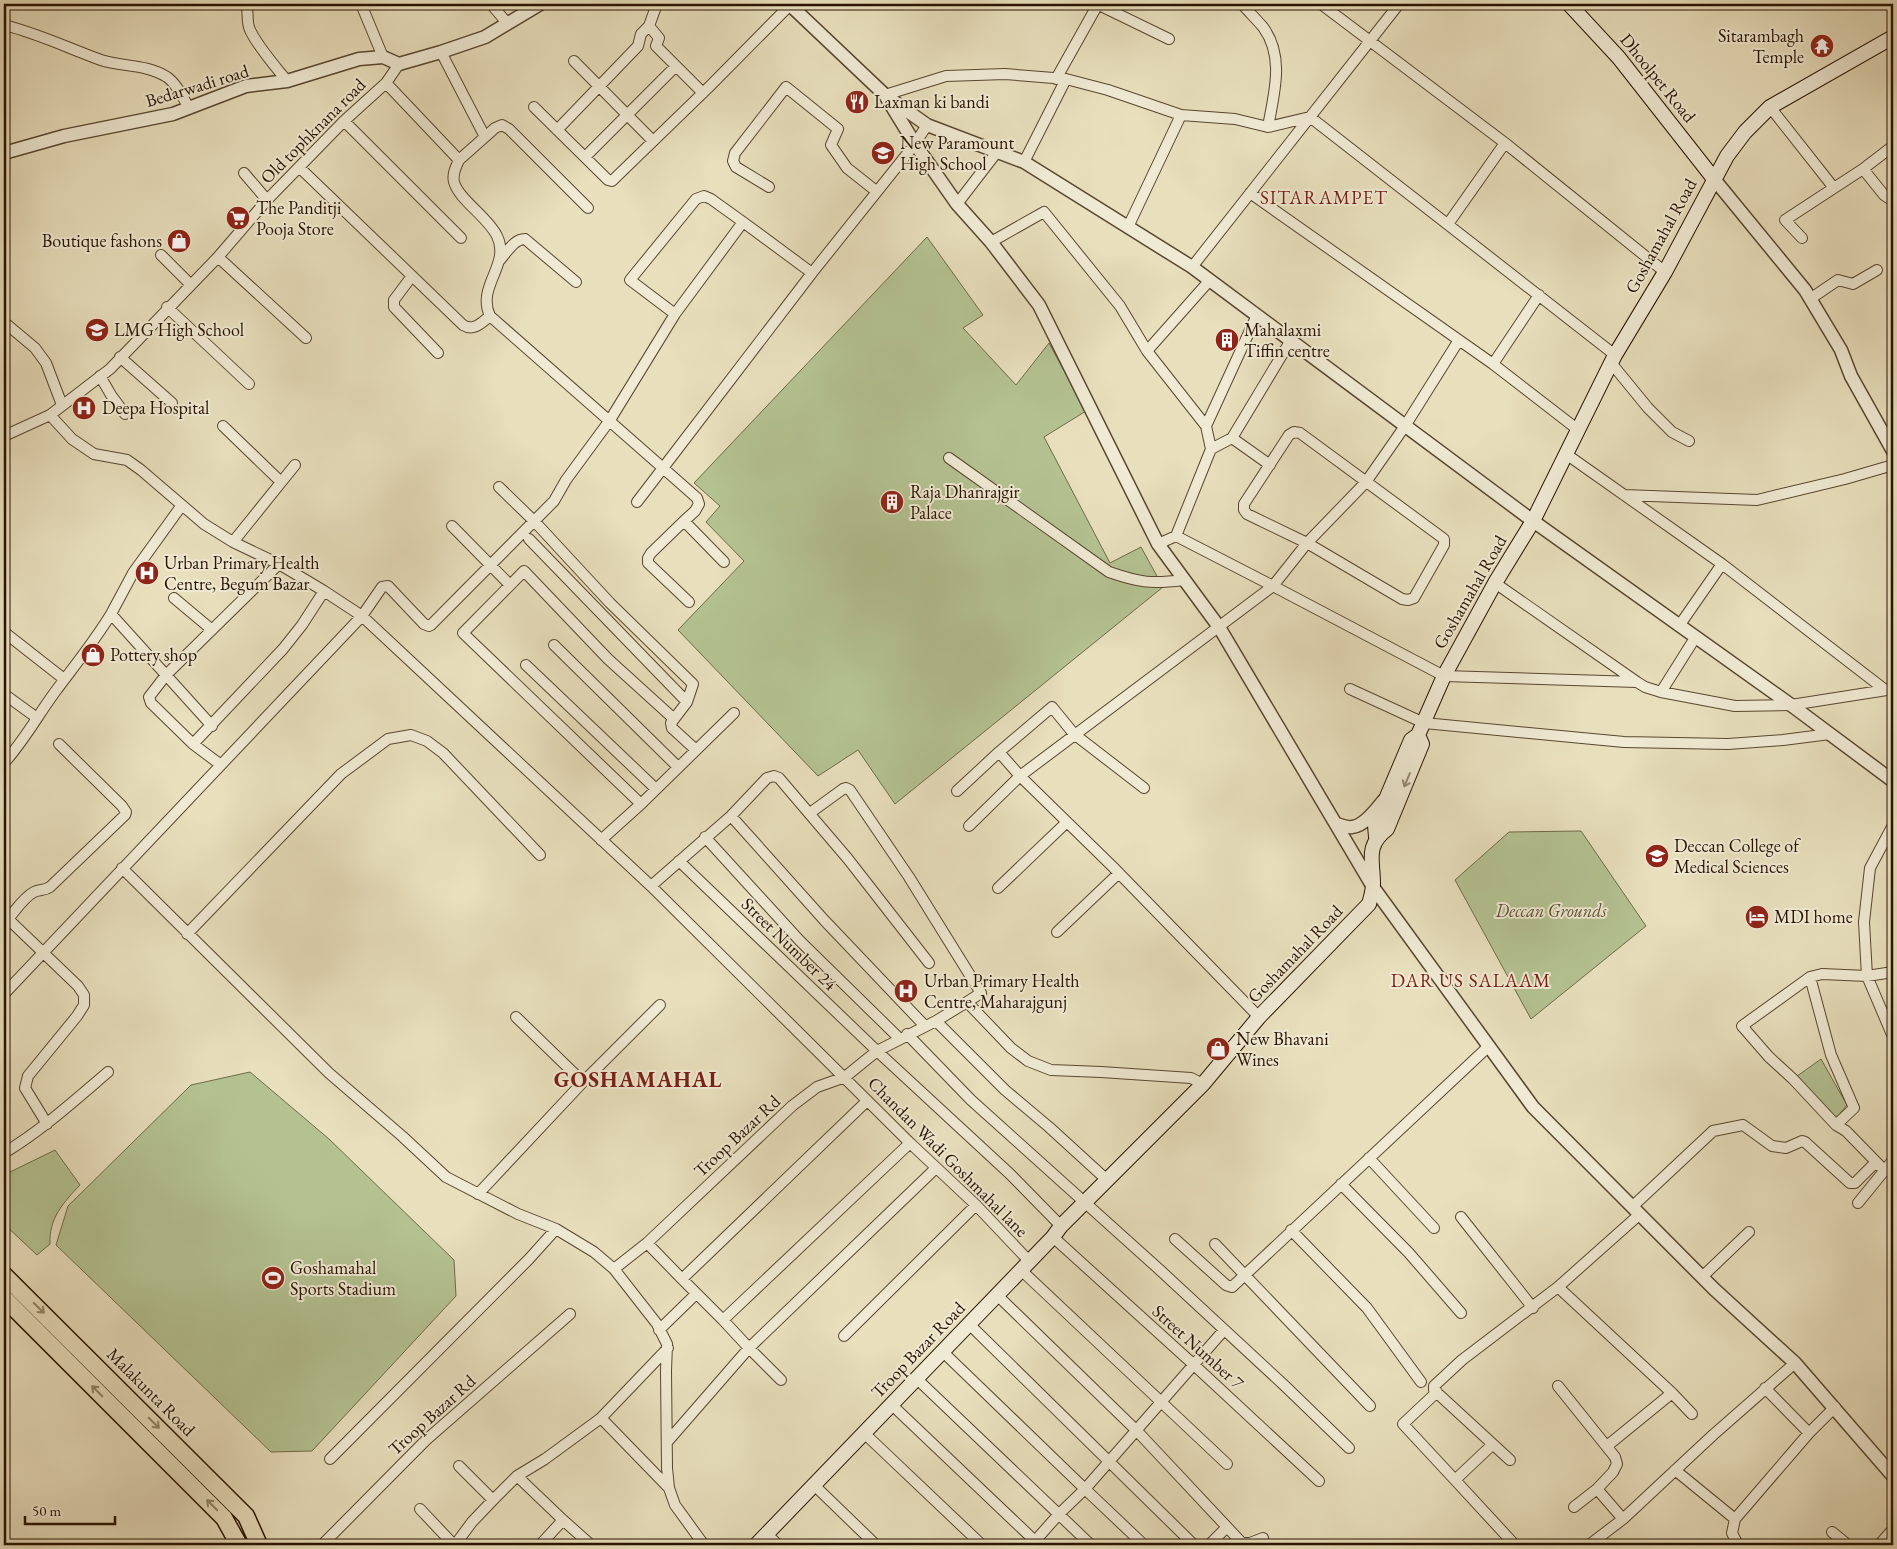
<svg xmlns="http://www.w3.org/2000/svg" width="1897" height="1549" viewBox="0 0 1897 1549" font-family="'EB Garamond',serif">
<rect width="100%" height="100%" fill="#e8dfbd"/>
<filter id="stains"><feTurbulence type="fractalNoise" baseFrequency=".004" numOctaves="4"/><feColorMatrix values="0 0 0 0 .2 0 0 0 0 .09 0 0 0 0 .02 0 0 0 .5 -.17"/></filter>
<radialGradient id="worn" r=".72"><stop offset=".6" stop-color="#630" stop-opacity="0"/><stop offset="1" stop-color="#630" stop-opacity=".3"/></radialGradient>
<!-- green -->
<path fill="#b4c292" stroke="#6e6a49" d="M927,237L983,315L963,328L1016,385L1049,343L1086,411L1044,437L1110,563L1141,547L1163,587L895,804L858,750L818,776L678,630L744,561L706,522L720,506L694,483Z
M1581,831L1646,926L1531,1019L1455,880L1509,832Z
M1821,1059L1847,1105L1833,1122L1793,1079Z
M250,1072L329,1139L454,1260L456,1296L312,1451L271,1452L56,1245L68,1206L191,1085Z
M55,1150L80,1185C63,1203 49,1218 50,1244L37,1255L4,1224V1175Z"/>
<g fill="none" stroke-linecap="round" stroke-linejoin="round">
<!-- minor casing -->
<g stroke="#58462f" stroke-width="12">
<path id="minor" d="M246,4C249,12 246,22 250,30C258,47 275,66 287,81
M361,4L383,57
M491,4L507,23
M657,4L649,26L659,38L656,46L703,93
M1097,4L1169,39
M1242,4C1249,12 1256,19 1263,27C1285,57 1274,93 1268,127
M1321,4L1505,143L1665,272
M4,25C37,33 68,48 101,60C122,67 147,64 167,77C177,84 183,98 189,108
M441,52L485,137
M574,61L653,141
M1056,79L1098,4
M386,83L459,160C456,167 452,174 454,182C459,200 488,217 497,236C511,265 476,286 490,316
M885,95L946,76L1005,74L1066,79L1108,90L1181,115L1235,119L1268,127L1310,117L1615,355
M534,107L608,180L612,181L710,86L790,5
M1770,107L1834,188
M344,121L461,238
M557,130L638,46L641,34L649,26
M585,157L676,66
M459,160L495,128L502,125L509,129L588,208
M1024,162L1066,79
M300,168L463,325C474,332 482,322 490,316L663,468L812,273
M1863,169L1884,195L1893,201
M244,173L267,200
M769,187L736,167L733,161L735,153L786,87L838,129L831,145L847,168L876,191
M1250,193L1493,364L1577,429
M957,204L997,152
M1448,224L1505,143
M1128,227L1181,115
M1802,238L1785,220L1863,169L1893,146
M991,242L1044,212L1120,306L1147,351L1206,426L1211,449L1176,536
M161,255L190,284
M218,257L306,338
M500,260C507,252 514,239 525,239L576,282
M1192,267L1399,4
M412,276L394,300V307L438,353
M1810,299L1838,280L1853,284L1877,270
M167,307L249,384
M675,314L630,280L696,199L704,196L711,199L743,222
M4,322L35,348L46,363L62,405
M1459,340L1405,426L1366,482L1307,543L1273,586L1444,676L1637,682L1495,583
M1147,351L1210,280
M120,357L172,403
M1493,364L1539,295
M1612,364L1648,408L1672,432L1689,441
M100,376L111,395L125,414
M50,415L72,439L94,454L127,460L141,470L204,524L233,542L279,564L324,591L362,616L651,886L910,1143L976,1205L1029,1261
M223,426L281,482
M1206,426L1257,315
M1294,432L1300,433L1444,539V545L1414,598L1408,600L1402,599L1307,543L1247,514L1244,510V504L1289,435Z
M4,436L50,415L110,369L218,257L267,200L344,121L386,83L399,64
M1232,438L1291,340
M1211,449L1232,438L1270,465
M1566,454L1722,564L1884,689
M949,458L1109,572C1141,583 1151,584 1184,580
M499,487L535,522L610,603L693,684L687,702L671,723L672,728L696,750
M1624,495L1757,500L1845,479L1893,465
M637,502L663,468L697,498L699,504L695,511L684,521L724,562
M684,521L651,553L648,558V563L689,602
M452,526L510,585
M529,539L687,702
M233,542L295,465
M174,598L211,629
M111,614L133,573L182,505
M1679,626L1722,564
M4,632L64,679
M554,645L678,767
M526,665L656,789
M1637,682L1645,687L1661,692L1695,638
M1350,689L1424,723L1624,742L1728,744L1783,740L1830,734
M1661,692L1735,706L1791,705L1893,689
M4,694L37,718
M212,726L166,675L279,564
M193,744L283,649L302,625L324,591
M999,752L1020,776L1113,867L1259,1017
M4,763C24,741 38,715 55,692C75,665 94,642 111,614L166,675L149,697L151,703L193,744L221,765
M957,791L999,752L1052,707L1074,734L1144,788
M641,804L463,633L524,571L608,659L673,718
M810,813L843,789L846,788L850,790L909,877L981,993L967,1002
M731,816L825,921L924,1025
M1893,825L1870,868L1864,922L1867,976L1893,1037
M969,826L1020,776L1273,586L1176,536L1158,544
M705,837L800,941L900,1039
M601,840L641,804L734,713
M679,861L877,1051L1010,1174L1061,1226
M122,868L329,1073L402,1136L446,1177L518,1214L556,1229L594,1252L614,1269L657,1324L667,1344L666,1371L667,1468L669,1488L675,1505L704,1545
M651,886L731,816L767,778L774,776L779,778L848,859L929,963
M998,888L1067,822
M4,915L78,986L84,995V1005L77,1016L28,1076L25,1088L47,1124
M8,919C15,911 24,897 34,892C40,889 44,891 50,887L125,815L126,812L122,806L59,744
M1057,932L1119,873
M187,934L341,774L388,739L411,735L427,741L443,753L540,855
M1810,977L1822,974L1867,976L1893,972
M4,994L362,616L382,587L388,586L424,624L429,626L431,625L554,501L566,480L610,420L675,314L743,222L812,273L915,144L927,125
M516,1017L583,1082
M936,1021L1005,1090L1049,1127L1107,1180
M907,1034L971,1100L1161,1271L1285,1386L1349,1448
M1836,1125L1854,1108L1831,1055L1810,977L1742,1026L1769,1057L1793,1079L1836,1125L1846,1131L1884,1170
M4,1153C42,1130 74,1101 108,1072
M1369,1158L1434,1228
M1341,1184L1409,1253L1461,1313
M478,1194L583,1082L660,1005
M1858,1203L1893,1160
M1633,1206L1713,1131L1743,1125L1772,1146L1786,1148L1802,1141L1805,1142L1850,1183H1855L1876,1162
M1461,1217L1533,1308
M1291,1230L1367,1308L1421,1382
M1053,1237L1193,1364L1319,1481
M1175,1239L1226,1285L1232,1287L1489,1046
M647,1243L682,1279L867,1101
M1215,1244L1370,1406
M614,1269L647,1243L792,1106L817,1087L845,1077L877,1051L936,1021L967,1002L1011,1048L1028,1061L1051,1070L1101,1072L1191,1078L1203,1084
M1021,1270L1227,1464
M1702,1277L1749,1232
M682,1279L723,1320L910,1143
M1558,1287L1672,1393L1607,1446
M997,1295L1137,1431L1242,1543H1250L1263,1538
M723,1320L749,1348L936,1168
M969,1324L1194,1545
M659,1330L696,1294
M844,1336L976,1205
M668,1348L601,1418L669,1488
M943,1352L1085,1489L1059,1514L1035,1541L1039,1545
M917,1379L1091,1545
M1558,1386L1615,1457L1617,1464L1613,1472L1597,1489L1623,1519
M1765,1388L1809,1433
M1437,1392L1403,1424L1455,1480
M1672,1393L1692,1414
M892,1405L1035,1541L1031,1545
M864,1433L982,1545
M668,1441L749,1348L781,1380
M1492,1445L1455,1480L1515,1545
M330,1459L529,1259L556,1229
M1510,1460L1434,1390V1386L1462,1360L1558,1287L1640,1214
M459,1466L493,1500L517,1476L545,1459L601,1418
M1675,1470L1735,1519
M517,1476L563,1520L540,1545
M814,1485L876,1545
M1574,1507L1597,1489
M420,1509L454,1545
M563,1520L591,1545
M1832,1532L1848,1545
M767,1534L778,1545
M322,1545L426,1440L570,1314
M455,1545L472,1522L493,1500
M1144,1545L1085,1489L1224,1330
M1209,1545L1227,1527
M1589,1545L1623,1519L1713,1435L1795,1363
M1738,1545L1732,1533L1735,1519L1809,1433L1835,1407
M1879,1545L1893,1529"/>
</g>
<!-- tertiary casing -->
<g stroke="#58462f" stroke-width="15">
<path id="tertiary" d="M789,4L885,95L915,144L957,204L991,242L1039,305L1158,544L1219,627L1373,887L1533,1107L1714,1289L1795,1363L1893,1476
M889,98L927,125L1024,162L1192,267L1533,521L1791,705L1893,781
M4,153L64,136L173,114L246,86L287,81L359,59L383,57L399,64L441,52L485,37L540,4
M1714,179L1805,290L1841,350L1851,376L1893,451
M1336,824C1341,825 1347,828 1352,827C1364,826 1376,810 1383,801"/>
</g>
<!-- secondary casing -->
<g stroke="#281300" stroke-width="16">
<path id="secondary" d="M1569,4L1619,58L1714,179
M1376,837L1375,825L1411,740L1418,735
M756,1545L1053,1237L1061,1226L1203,1084L1259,1017L1369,904C1371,897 1373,891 1373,884C1373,860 1365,846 1387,829L1422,744L1418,735L1444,676L1495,583L1533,521L1615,355L1665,272L1727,156L1745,132L1770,107L1893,37"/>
</g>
<!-- primary casing -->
<g stroke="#281300" stroke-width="19">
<path id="primary" d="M4,1275L246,1516L259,1545
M4,1298L224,1518L239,1545"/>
</g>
<!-- minor -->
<use href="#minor" stroke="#f0ead4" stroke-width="10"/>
<!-- tertiary -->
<use href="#tertiary" stroke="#f0ead4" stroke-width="12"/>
<!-- secondary -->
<use href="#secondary" stroke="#f0ead4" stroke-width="14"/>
<!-- primary -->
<use href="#primary" stroke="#e8dfbd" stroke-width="16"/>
</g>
<!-- one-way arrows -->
<defs><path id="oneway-shaft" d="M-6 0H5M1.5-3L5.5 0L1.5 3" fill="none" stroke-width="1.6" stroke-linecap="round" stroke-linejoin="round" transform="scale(1.25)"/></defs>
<use stroke="#968975" href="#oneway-shaft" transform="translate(1407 780) rotate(113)"/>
<g stroke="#928368">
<use href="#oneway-shaft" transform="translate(39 1308) rotate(45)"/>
<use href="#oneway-shaft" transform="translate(97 1391) rotate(-135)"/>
<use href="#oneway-shaft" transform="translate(154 1423) rotate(45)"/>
<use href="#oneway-shaft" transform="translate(212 1505) rotate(-135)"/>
</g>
<!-- icons -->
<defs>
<g id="temple-disc" transform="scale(1.25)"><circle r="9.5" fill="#8f2418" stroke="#f0ead4"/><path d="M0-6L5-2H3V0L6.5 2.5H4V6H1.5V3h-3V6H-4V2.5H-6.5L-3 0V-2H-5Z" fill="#fff"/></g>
<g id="restaurant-disc" transform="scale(1.25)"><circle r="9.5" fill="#8f2418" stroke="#f0ead4"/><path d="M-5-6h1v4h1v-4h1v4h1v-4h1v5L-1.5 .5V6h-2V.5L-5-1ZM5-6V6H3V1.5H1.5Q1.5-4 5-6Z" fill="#fff"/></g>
<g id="university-disc" transform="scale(1.25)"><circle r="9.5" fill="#8f2418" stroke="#f0ead4"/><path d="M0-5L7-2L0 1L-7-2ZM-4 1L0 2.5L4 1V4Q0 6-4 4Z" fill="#fff"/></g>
<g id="supermarket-disc" transform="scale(1.25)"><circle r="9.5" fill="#8f2418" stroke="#f0ead4"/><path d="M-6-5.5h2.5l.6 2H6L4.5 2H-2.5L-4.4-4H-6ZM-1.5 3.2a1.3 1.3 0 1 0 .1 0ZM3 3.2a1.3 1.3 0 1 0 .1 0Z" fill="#fff"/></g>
<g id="shop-disc" transform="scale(1.25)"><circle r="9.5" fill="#8f2418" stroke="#f0ead4"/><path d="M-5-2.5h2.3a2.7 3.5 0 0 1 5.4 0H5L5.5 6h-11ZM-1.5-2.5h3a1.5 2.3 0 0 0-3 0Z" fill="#fff"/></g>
<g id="building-disc" transform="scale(1.25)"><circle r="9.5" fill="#8f2418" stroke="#f0ead4"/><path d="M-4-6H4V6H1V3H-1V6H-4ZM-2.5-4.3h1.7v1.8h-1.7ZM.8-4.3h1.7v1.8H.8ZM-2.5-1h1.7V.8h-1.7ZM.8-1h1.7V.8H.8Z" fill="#fff"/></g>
<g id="hospital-disc" transform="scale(1.25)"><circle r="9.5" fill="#8f2418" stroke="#f0ead4"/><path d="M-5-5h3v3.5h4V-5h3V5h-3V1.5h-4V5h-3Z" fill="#fff"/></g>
<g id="hotel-disc" transform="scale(1.25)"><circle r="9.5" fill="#8f2418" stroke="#f0ead4"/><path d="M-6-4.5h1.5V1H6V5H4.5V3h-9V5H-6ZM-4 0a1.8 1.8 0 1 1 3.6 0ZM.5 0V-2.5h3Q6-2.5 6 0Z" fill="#fff"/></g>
<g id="stadium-disc" transform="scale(1.25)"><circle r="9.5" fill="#8f2418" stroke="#f0ead4"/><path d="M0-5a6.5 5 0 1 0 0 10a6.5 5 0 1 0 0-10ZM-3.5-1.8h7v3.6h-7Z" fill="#fff"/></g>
</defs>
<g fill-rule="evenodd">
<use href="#temple-disc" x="1822" y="46"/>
<use href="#restaurant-disc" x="857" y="102"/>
<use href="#university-disc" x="883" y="153"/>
<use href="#supermarket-disc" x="238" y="218"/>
<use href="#shop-disc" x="179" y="241"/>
<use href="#university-disc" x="97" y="330"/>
<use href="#building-disc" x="1227" y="340"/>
<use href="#hospital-disc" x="84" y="408"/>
<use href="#building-disc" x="892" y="502"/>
<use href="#hospital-disc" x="147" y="573"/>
<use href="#shop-disc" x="93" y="655"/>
<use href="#university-disc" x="1657" y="856"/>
<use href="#hotel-disc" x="1757" y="917"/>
<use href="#hospital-disc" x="906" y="991"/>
<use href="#shop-disc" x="1218" y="1049"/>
<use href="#stadium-disc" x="273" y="1278"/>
</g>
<g text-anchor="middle" stroke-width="4" stroke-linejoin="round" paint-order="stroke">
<!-- poi labels -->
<g font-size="18" fill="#281300" stroke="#f0ead4" text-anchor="start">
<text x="1804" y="42" text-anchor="end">Sitarambagh<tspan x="1804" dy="21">Temple</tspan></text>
<text x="874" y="108">Laxman ki bandi</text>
<text x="900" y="149">New Paramount<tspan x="900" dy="21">High School</tspan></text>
<text x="256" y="214">The Panditji<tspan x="256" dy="21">Pooja Store</tspan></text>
<text x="162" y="247" text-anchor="end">Boutique fashons</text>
<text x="114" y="336">LMG High School</text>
<text x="1244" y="336">Mahalaxmi<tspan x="1244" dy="21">Tiffin centre</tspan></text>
<text x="102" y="414">Deepa Hospital</text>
<text x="910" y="498">Raja Dhanrajgir<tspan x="910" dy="21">Palace</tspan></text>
<text x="164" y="569">Urban Primary Health<tspan x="164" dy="21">Centre, Begum Bazar</tspan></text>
<text x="110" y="661">Pottery shop</text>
<text x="1674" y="852">Deccan College of<tspan x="1674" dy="21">Medical Sciences</tspan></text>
<text x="1774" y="923">MDI home</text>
<text x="924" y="987">Urban Primary Health<tspan x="924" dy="21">Centre, Maharajgunj</tspan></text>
<text x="1236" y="1045">New Bhavani<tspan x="1236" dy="21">Wines</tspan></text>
<text x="290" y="1274">Goshamahal<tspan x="290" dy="21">Sports Stadium</tspan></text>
</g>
<!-- street labels -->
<g font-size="18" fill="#281300" stroke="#f0ead4">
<text transform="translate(1658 78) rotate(51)" y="6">Dhoolpet Road</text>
<text transform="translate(197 86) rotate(-17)" y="6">Bedarwadi road</text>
<text transform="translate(313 131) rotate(-45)" y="6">Old tophknana road</text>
<text transform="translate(1661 236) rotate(-61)" y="6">Goshamahal Road</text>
<text transform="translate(1470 592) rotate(-60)" y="6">Goshamahal Road</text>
<text transform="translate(789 944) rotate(44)" y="6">Street Number 24</text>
<text transform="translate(1295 954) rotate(-46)" y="6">Goshamahal Road</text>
<text transform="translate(737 1136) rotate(-43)" y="6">Troop Bazar Rd</text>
<text transform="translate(948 1157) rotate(45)" y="6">Chandan Wadi Goshmahal lane</text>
<text transform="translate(1198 1347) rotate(42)" y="6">Street Number 7</text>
<text transform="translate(918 1350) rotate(-46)" y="6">Troop Bazar Road</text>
<text transform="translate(151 1392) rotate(45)" y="6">Malakunta Road</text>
<text transform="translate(432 1415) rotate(-42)" y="6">Troop Bazar Rd</text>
</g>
<!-- park labels -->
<g font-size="18" font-style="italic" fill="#595033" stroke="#f0ead4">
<text x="1551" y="917">Deccan Grounds</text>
</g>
<!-- neighbourhood labels -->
<g font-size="19" letter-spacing="1" fill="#7a1f14" stroke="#f0ead4">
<text x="1324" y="204">SITARAMPET</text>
<text x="1471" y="987">DAR US SALAAM</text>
</g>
<!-- district labels -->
<g font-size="22" font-weight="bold" letter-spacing="1" fill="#7a1f14" stroke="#f0ead4">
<text x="638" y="1087">GOSHAMAHAL</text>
</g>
</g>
<!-- margin -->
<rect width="1897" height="1549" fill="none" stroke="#e8dfbd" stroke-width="20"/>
<rect x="5" y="5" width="1887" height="1539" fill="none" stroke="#281300" stroke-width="2.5"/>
<rect x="10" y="10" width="1877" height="1529" fill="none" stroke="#281300"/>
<!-- scale -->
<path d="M25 1516v8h90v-8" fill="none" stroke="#281300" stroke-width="2.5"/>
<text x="32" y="1516" font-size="15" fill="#281300" stroke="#f0ead4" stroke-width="4" paint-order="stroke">50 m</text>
<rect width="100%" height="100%" filter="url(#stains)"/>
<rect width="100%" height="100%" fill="url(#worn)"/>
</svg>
